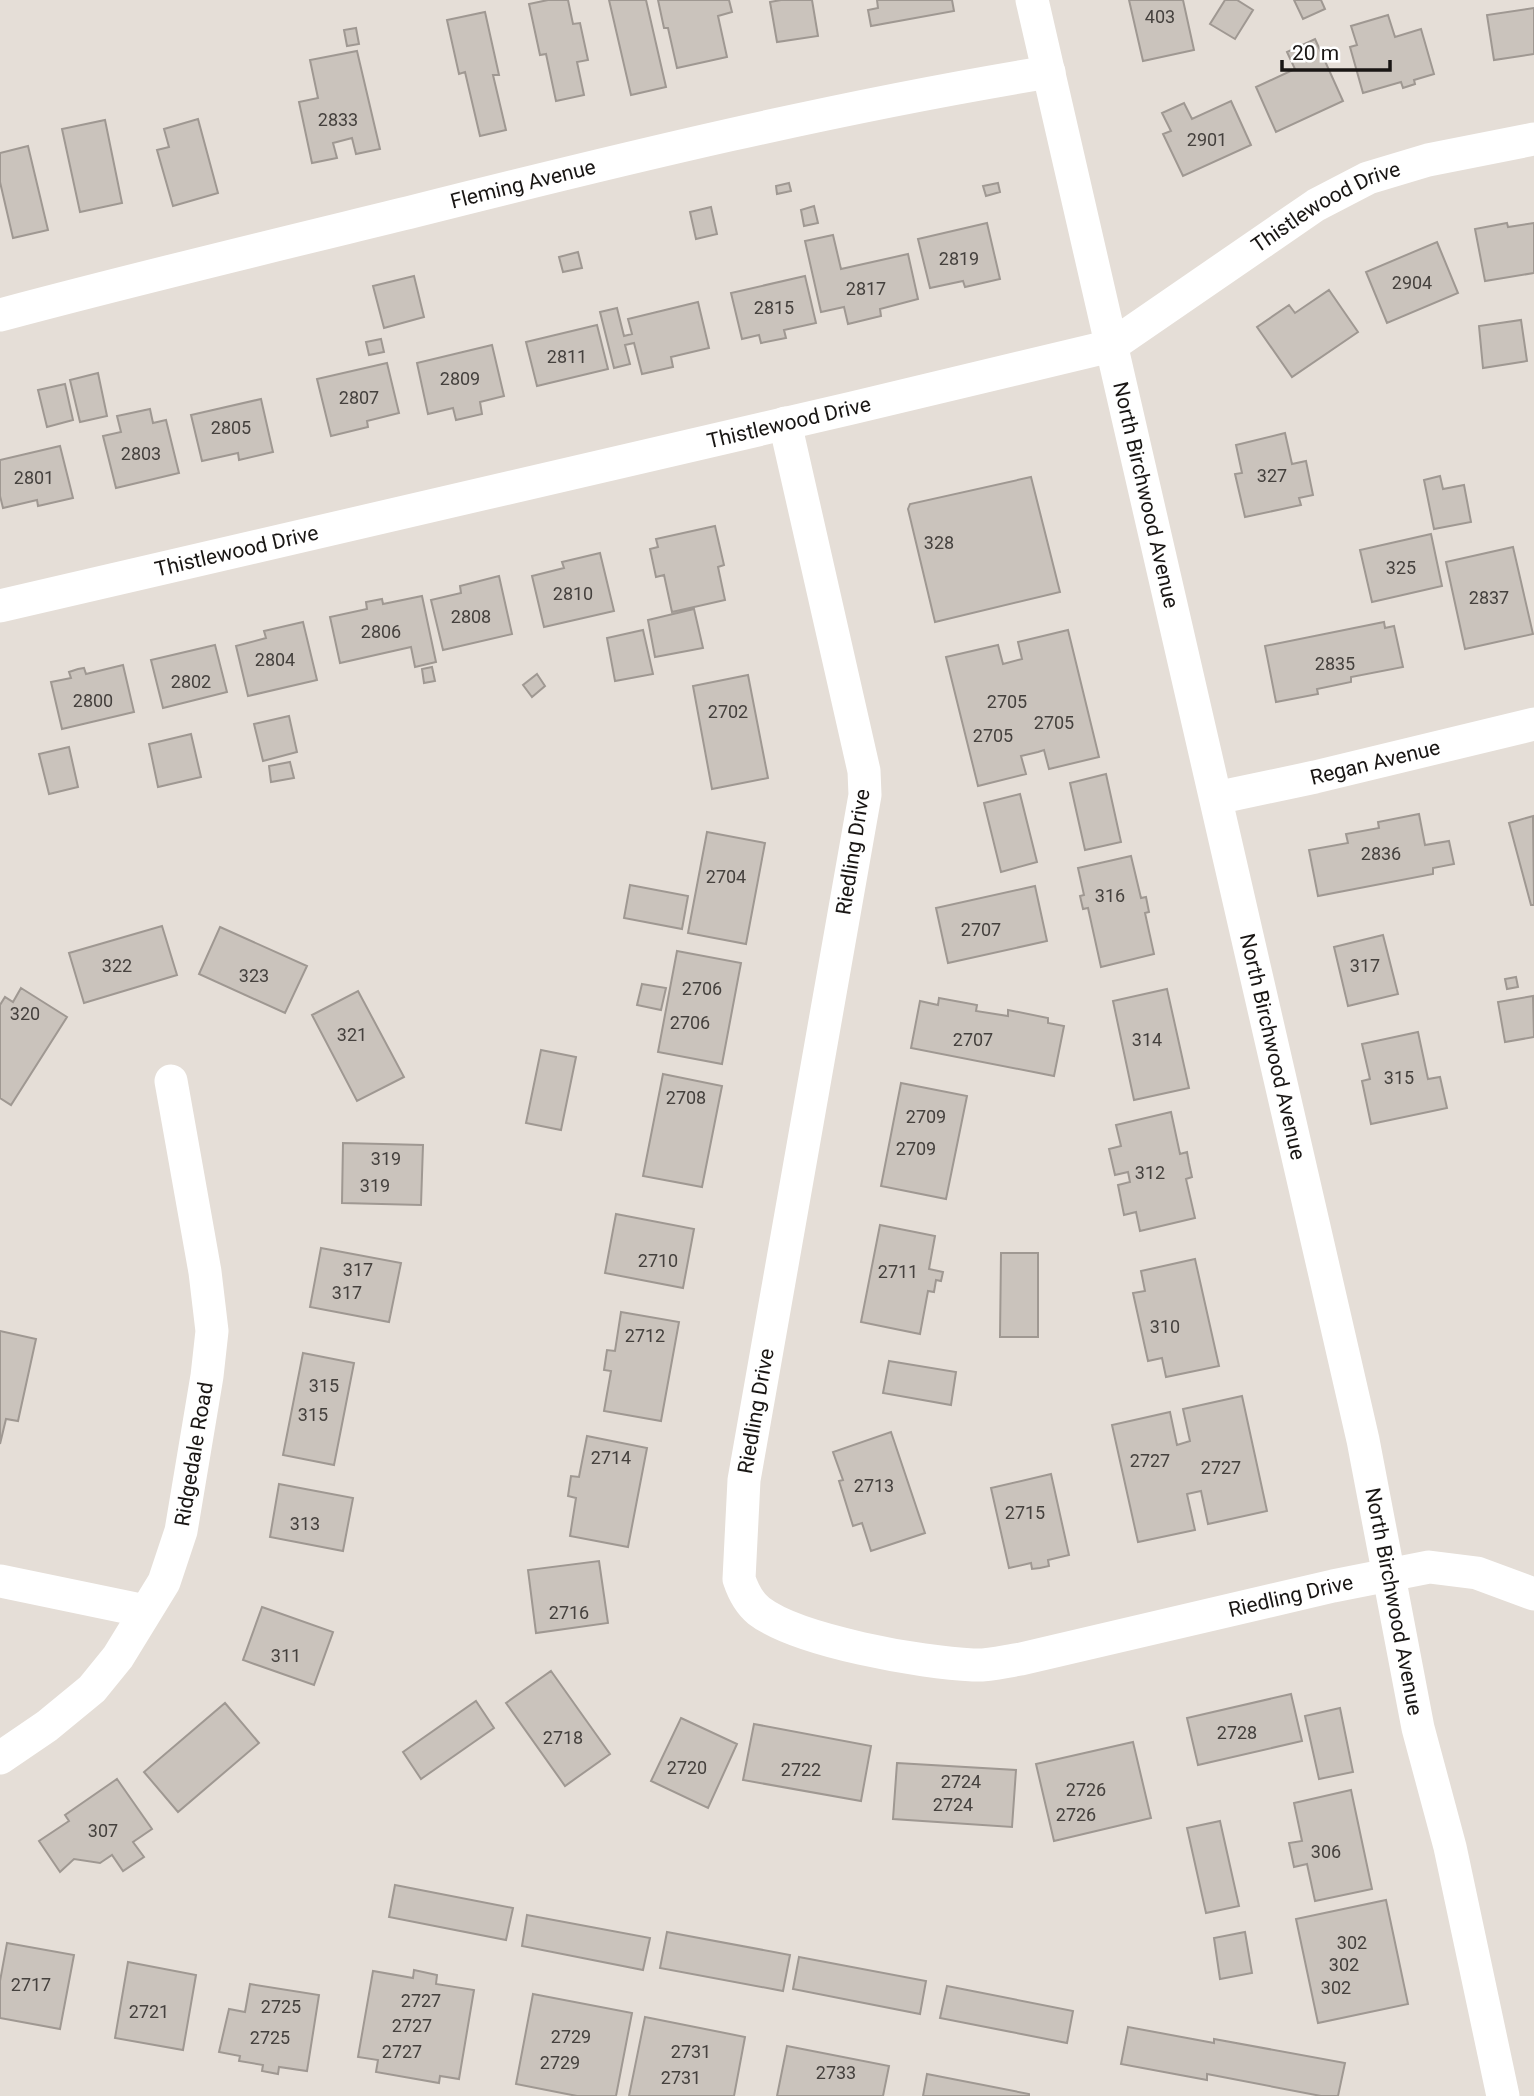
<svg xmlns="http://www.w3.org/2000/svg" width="1534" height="2096" viewBox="0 0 1534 2096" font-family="Roboto,sans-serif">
<rect width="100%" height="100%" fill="#e5ded7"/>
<!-- building -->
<path fill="#cac3bc" stroke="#9f9892" stroke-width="2" d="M548,0H568L573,24L580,23L588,60L577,62L584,95L556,101L546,54L540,55L529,4Z
M609,0H646L666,87L631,95Z
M658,0H729L732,12L718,16L727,57L677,68L668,28H664Z
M781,0H812L818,36L777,42L770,2Z
M877,0H952L954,11L871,26L868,10L878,8Z
M1129,0H1183L1194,50L1143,61Z
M1225,0H1237L1253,10L1235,39L1210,24Z
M1294,0H1321L1325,9L1303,19Z
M1534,8V54L1494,60L1487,15Z
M485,12L499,75H493L506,130L480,136L465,72L459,74L447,20Z
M1388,15L1395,37L1421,29L1434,74L1414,80L1415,84L1403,88L1401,82L1363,93L1350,47L1357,45L1351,26Z
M356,28L359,44L347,46L344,30Z
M1315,39L1343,101L1276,132L1256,87L1295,69L1287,52Z
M357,51L380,149L356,154L352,138L333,143L337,158L312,163L299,102L318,98L310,60Z
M1231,101L1251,145L1183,176L1163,134L1171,131L1162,113L1184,103L1192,119Z
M198,119L218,193L173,206L157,150L169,147L164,129Z
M105,120L122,203L80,212L62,129Z
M28,146L48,230L13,238L0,182V153Z
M789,183L791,191L777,194L776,186Z
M998,183L1000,192L986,196L983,186Z
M814,206L818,223L804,226L801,210Z
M711,207L717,234L696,239L690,212Z
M987,223L1000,279L965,287L963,281L930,288L918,239Z
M1507,223L1508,227L1534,223V273L1485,281L1475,229Z
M833,235L841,269L908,254L918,299L880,309L881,316L848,324L844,307L821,312L805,241Z
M1437,242L1458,293L1387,323L1366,272Z
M578,252L582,268L563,272L559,257Z
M414,276L424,317L384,328L373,286Z
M805,276L816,323L784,330L786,338L761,343L759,335L742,339L731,293Z
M1329,290L1358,332L1292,377L1257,327L1289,305L1295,313Z
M698,302L709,348L671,357L673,367L642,374L634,343L625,345L630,364L614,368L600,312L617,308L624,336L632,334L628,319Z
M1521,320L1527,361L1483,368L1479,326Z
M597,325L608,369L537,386L526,342Z
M381,339L384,352L369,355L366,342Z
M492,345L504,396L480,402L482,414L456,420L453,408L428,414L417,363Z
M387,363L399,413L367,421L368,427L331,436L317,379Z
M98,373L107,416L80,422L70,380Z
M65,384L73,420L47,427L38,390Z
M261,399L273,452L239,460L238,453L202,461L191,415Z
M150,409L153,423L166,420L179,473L116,488L103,436L121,432L117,416Z
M1285,433L1292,464L1306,461L1313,495L1299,498L1301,505L1245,517L1235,474L1242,473L1236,445Z
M60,446L73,498L38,506L37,500L3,508L0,496V460Z
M1440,476L1443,489L1464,485L1471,522L1434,529L1424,480Z
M1031,477L1060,592L935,622L908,509L910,504Z
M715,526L724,565L718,567L725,600L672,612L664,575L656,577L650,549L658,547L656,539Z
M1431,534L1442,586L1372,602L1360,550Z
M1513,547L1533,634L1465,649L1446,562Z
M600,553L614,611L544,627L532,576L564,568L562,562Z
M499,576L512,634L443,650L431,600L461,593L460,586Z
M422,596L436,662L415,667L411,647L340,663L330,617L367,609L366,602L382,599L383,604Z
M694,609L703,648L655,657L648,620Z
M303,622L317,680L248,696L236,646L266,638L264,631Z
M1384,622L1385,628L1394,626L1403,667L1351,677V682L1317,689L1318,694L1276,702L1265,646Z
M643,630L653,674L615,681L607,638Z
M1068,630L1099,757L1049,769L1044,750L1038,752L1021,756L1026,774L978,786L946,657L998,645L1003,664L1022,659L1018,642Z
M215,645L227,692L163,708L151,660Z
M123,665L134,712L62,729L51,682L71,678L69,672L78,669L84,668L86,674Z
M432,667L435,681L424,683L422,669Z
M537,674L545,686L532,697L523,685Z
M748,675L768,778L712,789L693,686Z
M289,716L297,752L263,761L254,724Z
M191,734L201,777L158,787L149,744Z
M69,747L78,787L49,794L39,754Z
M290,762L294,778L271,782L269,766Z
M1106,774L1121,842L1085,850L1070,783Z
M1020,794L1037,862L1001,872L984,803Z
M1419,814L1425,845L1449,841L1454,864L1433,868V874L1318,896L1309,850L1348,843L1346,834L1379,828L1378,822Z
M1533,816L1534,905H1531L1509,823Z
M707,832L765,843L746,944L688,933Z
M1131,856L1141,898L1146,897L1149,912L1145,913L1154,954L1101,967L1088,908L1083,909L1080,896L1084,895L1078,868Z
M630,885L688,896L682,929L624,918Z
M1035,886L1047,941L948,963L936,908Z
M162,926L177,975L84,1003L69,953Z
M220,927L307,966L285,1013L199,974Z
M1383,935L1398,994L1348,1006L1334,947Z
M677,951L741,963L722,1064L658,1052Z
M1516,977L1518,987L1507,989L1505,979Z
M642,984L666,988L661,1010L637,1005Z
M21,988L67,1017L11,1105L0,1098V1005L5,997L13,1002Z
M1167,989L1189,1088L1134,1100L1113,1001Z
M358,991L404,1077L357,1101L312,1015Z
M1533,996L1534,1037L1505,1042L1498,1002Z
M939,998L977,1005L976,1011L1008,1016V1010L1048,1018V1023L1064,1026L1054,1076L911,1048L920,1001L938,1005Z
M1418,1032L1428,1079L1440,1077L1447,1108L1371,1124L1362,1081L1370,1079L1362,1044Z
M541,1050L576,1057L561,1130L526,1123Z
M663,1074L722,1086L702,1187L643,1176Z
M901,1083L967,1096L946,1199L881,1186Z
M1171,1112L1180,1154L1187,1152L1189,1163L1192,1177L1186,1179L1195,1218L1140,1231L1136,1212L1124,1215L1118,1185L1130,1182L1128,1172L1115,1175L1109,1149L1121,1146L1116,1125Z
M343,1143L423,1145L421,1205L342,1203Z
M616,1214L694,1229L683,1288L605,1273Z
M880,1225L935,1236L929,1269L943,1272L941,1281L936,1280L934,1292L928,1291L920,1334L861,1322Z
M321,1248L401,1263L389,1322L310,1307Z
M1001,1253H1038V1337H1000Z
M1195,1259L1219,1366L1166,1377L1162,1358L1148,1361L1133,1293L1145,1291L1141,1271Z
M621,1312L679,1322L661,1421L604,1411L611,1371L604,1370L607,1350L615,1351Z
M0,1331L36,1339L18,1421L6,1419L0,1444Z
M303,1353L354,1363L334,1465L283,1455Z
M889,1361L956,1372L951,1405L883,1393Z
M1242,1396L1267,1511L1208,1524L1201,1491L1187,1494L1195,1530L1138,1542L1112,1425L1170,1412L1177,1445L1190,1441L1183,1409Z
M891,1432L925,1533L871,1551L862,1523L853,1526L839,1481L843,1480L833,1452Z
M587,1436L647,1448L628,1547L570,1536L576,1498L568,1496L571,1476L579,1477Z
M1051,1474L1069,1555L1048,1560L1049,1566L1040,1568L1032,1569L1031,1563L1009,1568L991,1488Z
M279,1484L353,1498L343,1551L270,1537Z
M599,1561L608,1623L536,1633L528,1570Z
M262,1607L333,1632L314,1685L243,1660Z
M551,1671L610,1754L565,1786L506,1703Z
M1291,1694L1302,1741L1198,1765L1187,1718Z
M476,1701L494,1728L421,1779L403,1752Z
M225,1703L259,1743L178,1812L144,1772Z
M1340,1708L1353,1772L1319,1779L1305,1716Z
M681,1718L737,1744L708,1808L651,1781Z
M754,1724L871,1746L861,1801L743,1780Z
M1133,1742L1151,1818L1054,1841L1036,1764Z
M897,1763L1016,1770L1012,1827L893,1819Z
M117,1779L152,1829L133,1842L144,1857L123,1871L112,1855L100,1863L74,1859L60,1872L39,1841L69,1821L65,1815Z
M1351,1790L1372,1889L1315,1901L1307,1864L1294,1867L1289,1843L1302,1841L1294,1803Z
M1220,1821L1239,1906L1206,1913L1187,1828Z
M395,1885L513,1908L506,1940L389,1917Z
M1386,1900L1408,2004L1318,2023L1296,1919Z
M527,1915L650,1938L643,1970L522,1946Z
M667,1932L790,1955L783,1991L660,1968Z
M1245,1932L1252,1973L1220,1979L1214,1938Z
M7,1943L74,1955L60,2029L0,2018V1981Z
M799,1957L926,1981L920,2014L793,1989Z
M128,1962L196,1975L183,2050L115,2038Z
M414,1970L437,1975L436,1984L474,1990L459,2079L440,2076L439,2083L376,2072L378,2060L358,2057L373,1971L413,1978Z
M250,1984L319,1995L307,2071L279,2067L278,2074L262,2071L263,2065L239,2061L240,2056L219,2052L229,2009L245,2012Z
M947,1986L1073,2011L1067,2043L940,2018Z
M533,1994L632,2013L616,2096H577L516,2084Z
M645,2017L745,2037L734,2096H629Z
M1128,2027L1214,2043V2039L1345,2063L1338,2096H1321L1207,2074V2080L1121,2064Z
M787,2046L889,2066L883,2096H777Z
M927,2074L1029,2094V2096H923Z"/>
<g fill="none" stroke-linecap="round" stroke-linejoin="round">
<!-- street -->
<g stroke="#fff" stroke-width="33">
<path id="s1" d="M1032,0L1363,1440L1418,1728L1450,1847L1503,2096"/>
<path id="s2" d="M0,315C138,278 276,245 415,211C625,158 835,107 1049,72"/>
<path id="s3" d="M785,423L864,771L865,795L744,1480L739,1579C743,1591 749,1603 759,1611C798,1641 922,1663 973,1665C989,1666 1006,1661 1021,1659L1333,1586L1429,1567L1477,1573L1534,1594"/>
<path id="s4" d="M0,606L852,408L1111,346L1316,205L1368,178L1428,160L1534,139"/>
<path id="s5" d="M1216,798L1315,777L1534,724"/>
<path d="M0,1581L145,1611"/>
<path id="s6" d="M0,1758L47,1726L92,1689L118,1657L164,1582L181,1531L207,1376L212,1331L205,1272L171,1081"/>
</g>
</g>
<g text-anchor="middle" stroke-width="6" stroke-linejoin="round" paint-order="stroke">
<!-- number labels -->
<g font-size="18" fill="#45413e">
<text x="1160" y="23">403</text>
<text x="338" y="126">2833</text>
<text x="1207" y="146">2901</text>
<text x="959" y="265">2819</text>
<text x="1412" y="289">2904</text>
<text x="866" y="295">2817</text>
<text x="774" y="314">2815</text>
<text x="567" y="363">2811</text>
<text x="460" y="385">2809</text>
<text x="359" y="404">2807</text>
<text x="231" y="434">2805</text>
<text x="141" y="460">2803</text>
<text x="1272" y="482">327</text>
<text x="34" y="484">2801</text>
<text x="939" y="549">328</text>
<text x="1401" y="574">325</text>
<text x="573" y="600">2810</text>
<text x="1489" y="604">2837</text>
<text x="471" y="623">2808</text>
<text x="381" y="638">2806</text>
<text x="275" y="666">2804</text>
<text x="1335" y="670">2835</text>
<text x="191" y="688">2802</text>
<text x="93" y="707">2800</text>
<text x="1007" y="708">2705</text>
<text x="728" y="718">2702</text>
<text x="1054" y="729">2705</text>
<text x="993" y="742">2705</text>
<text x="1381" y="860">2836</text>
<text x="726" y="883">2704</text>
<text x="1110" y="902">316</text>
<text x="981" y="936">2707</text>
<text x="117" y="972">322</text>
<text x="1365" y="972">317</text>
<text x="254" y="982">323</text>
<text x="702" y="995">2706</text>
<text x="25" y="1020">320</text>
<text x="690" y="1029">2706</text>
<text x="352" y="1041">321</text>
<text x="973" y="1046">2707</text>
<text x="1147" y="1046">314</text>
<text x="1399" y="1084">315</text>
<text x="686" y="1104">2708</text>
<text x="926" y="1123">2709</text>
<text x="916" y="1155">2709</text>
<text x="386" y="1165">319</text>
<text x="1150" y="1179">312</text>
<text x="375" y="1192">319</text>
<text x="658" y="1267">2710</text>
<text x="358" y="1276">317</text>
<text x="898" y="1278">2711</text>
<text x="347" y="1299">317</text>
<text x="1165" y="1333">310</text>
<text x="645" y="1342">2712</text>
<text x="324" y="1392">315</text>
<text x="313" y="1421">315</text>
<text x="611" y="1464">2714</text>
<text x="1150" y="1467">2727</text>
<text x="1221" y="1474">2727</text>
<text x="874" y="1492">2713</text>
<text x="1025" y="1519">2715</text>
<text x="305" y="1530">313</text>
<text x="569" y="1619">2716</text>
<text x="286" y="1662">311</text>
<text x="1237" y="1739">2728</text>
<text x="563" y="1744">2718</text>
<text x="687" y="1774">2720</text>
<text x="801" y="1776">2722</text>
<text x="961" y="1788">2724</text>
<text x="1086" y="1796">2726</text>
<text x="953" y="1811">2724</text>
<text x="1076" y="1821">2726</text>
<text x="103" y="1837">307</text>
<text x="1326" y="1858">306</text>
<text x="1352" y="1949">302</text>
<text x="1344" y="1971">302</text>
<text x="31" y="1991">2717</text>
<text x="1336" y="1994">302</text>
<text x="421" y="2007">2727</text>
<text x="281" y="2013">2725</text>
<text x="149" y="2018">2721</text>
<text x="412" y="2032">2727</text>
<text x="571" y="2043">2729</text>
<text x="270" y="2044">2725</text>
<text x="402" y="2058">2727</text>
<text x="691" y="2058">2731</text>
<text x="560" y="2069">2729</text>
<text x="836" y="2079">2733</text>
<text x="681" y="2084">2731</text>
</g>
<!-- street labels -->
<g font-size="21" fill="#191614" stroke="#fff">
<text dy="7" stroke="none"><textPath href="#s2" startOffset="539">Fleming Avenue</textPath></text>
<text dy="7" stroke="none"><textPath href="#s4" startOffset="1398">Thistlewood Drive</textPath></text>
<text dy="7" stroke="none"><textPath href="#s4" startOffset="810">Thistlewood Drive</textPath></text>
<text dy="7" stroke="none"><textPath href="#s1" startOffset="508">North Birchwood Avenue</textPath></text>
<text dy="7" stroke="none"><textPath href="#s4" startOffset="243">Thistlewood Drive</textPath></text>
<text dy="7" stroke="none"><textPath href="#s5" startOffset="163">Regan Avenue</textPath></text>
<text transform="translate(853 852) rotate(-81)" y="7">Riedling Drive</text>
<text dy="7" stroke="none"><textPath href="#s1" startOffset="1074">North Birchwood Avenue</textPath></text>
<text transform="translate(756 1411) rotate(-80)" y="7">Riedling Drive</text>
<text dy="7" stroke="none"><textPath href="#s6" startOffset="376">Ridgedale Road</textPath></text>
<text dy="7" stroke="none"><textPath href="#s3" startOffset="1762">Riedling Drive</textPath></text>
<text dy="7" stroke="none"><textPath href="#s1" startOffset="1642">North Birchwood Avenue</textPath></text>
</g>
</g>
<!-- scale -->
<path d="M1282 60v10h108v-10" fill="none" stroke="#191614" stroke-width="3.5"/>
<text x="1292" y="60" font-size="21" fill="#191614" stroke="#ffffff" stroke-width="5" paint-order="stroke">20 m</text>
</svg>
